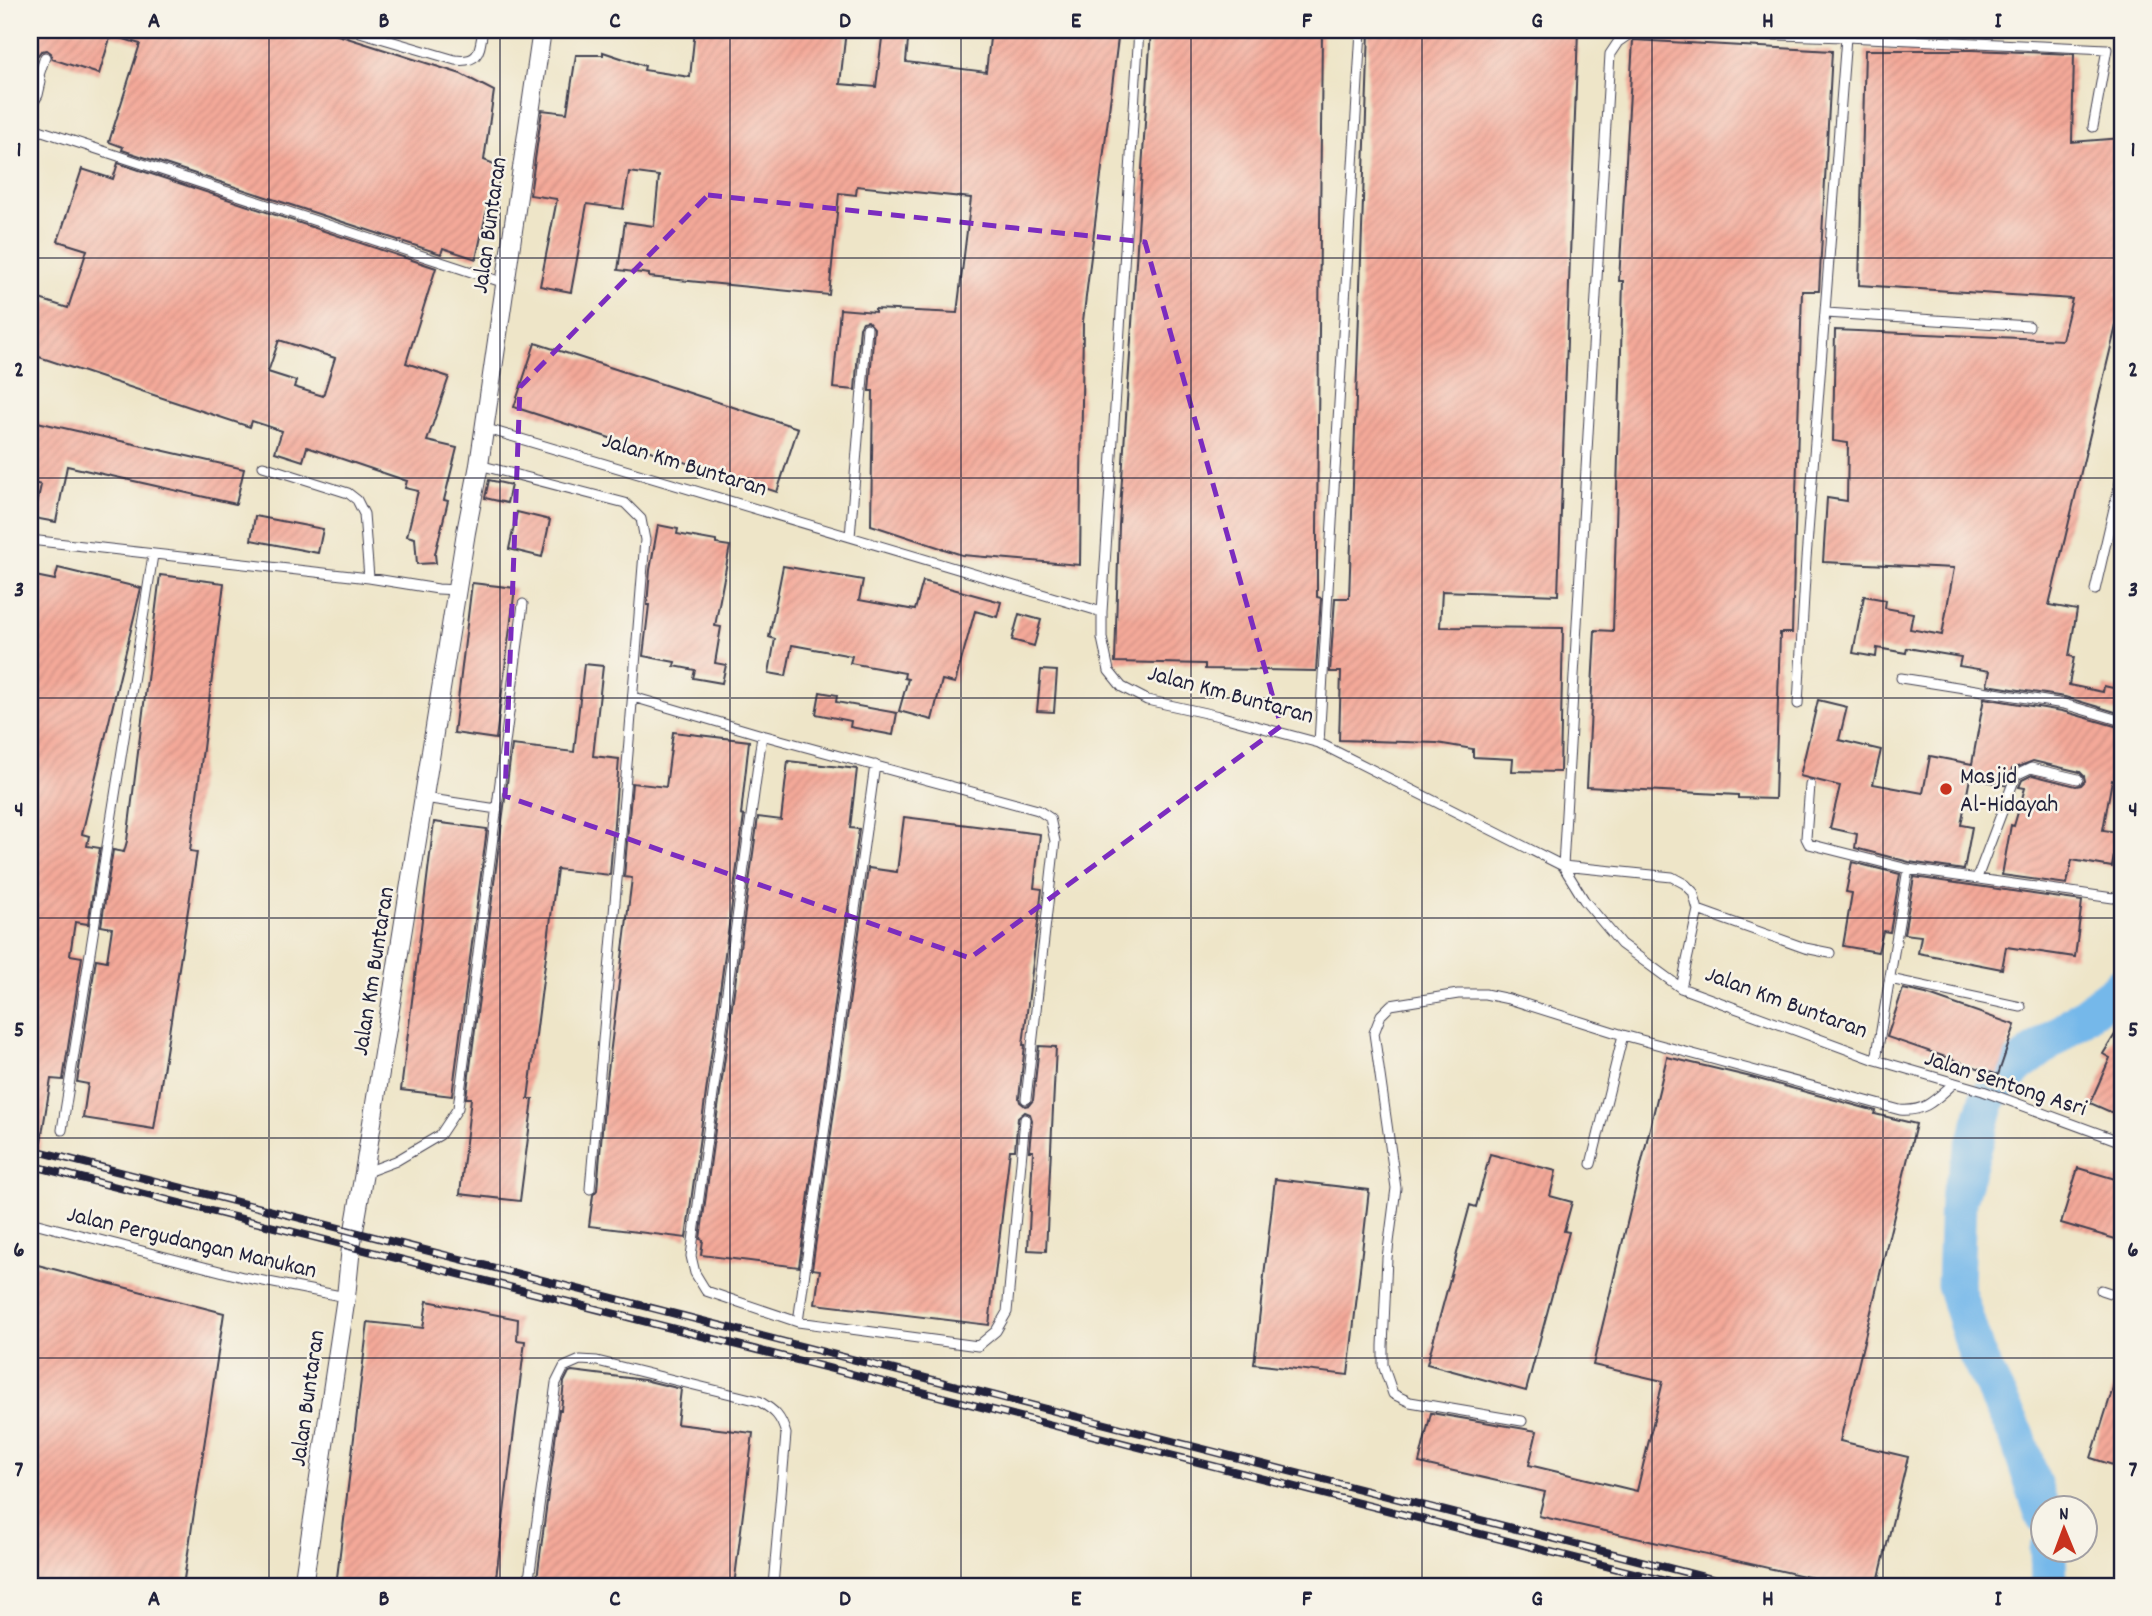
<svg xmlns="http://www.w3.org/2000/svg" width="2152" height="1616" viewBox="0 0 2152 1616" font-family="Dekko,sans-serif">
<defs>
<pattern id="building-hatch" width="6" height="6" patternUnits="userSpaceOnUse" patternTransform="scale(1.75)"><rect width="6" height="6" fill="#f4a999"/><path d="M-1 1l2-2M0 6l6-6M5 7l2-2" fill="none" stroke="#d19185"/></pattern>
</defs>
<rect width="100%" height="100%" fill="#f7f3e8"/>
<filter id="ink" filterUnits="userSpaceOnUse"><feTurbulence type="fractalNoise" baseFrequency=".0143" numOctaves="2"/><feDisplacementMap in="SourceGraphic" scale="14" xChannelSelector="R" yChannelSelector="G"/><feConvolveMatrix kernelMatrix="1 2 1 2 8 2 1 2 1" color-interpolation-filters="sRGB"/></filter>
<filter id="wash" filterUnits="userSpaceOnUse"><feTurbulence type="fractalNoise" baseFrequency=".00686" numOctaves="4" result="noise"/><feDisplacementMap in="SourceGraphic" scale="28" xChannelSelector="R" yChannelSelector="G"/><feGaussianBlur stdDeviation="1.57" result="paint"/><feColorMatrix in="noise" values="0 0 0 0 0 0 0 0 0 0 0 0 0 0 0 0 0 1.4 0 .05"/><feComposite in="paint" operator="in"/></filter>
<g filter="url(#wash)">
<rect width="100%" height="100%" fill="#eee5c8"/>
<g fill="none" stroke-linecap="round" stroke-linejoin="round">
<!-- river -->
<path stroke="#74b8ea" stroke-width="37" d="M2044,1517L2017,1436L1976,1353L1955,1285L1958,1200L1989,1096L2019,1065L2115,992L2122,984
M2048,1550L2049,1586"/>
</g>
<g id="blocks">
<!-- building -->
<path fill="url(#building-hatch)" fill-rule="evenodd" d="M30,30H322L461,74L494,91L484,160L497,165L476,259L443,248L441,254L122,150L123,147L109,142L140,44L111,35L99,74L52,59L51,53L47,50L41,51L38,55L30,52Z
M695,30H846L840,84L876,87L883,30H909L906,62L986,72L991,30H1119L1083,321L1080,565L962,555L871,525L873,391H869L874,328L868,321L863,322L860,327L855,390L833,388L840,309L875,312V309L957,313L971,198L857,186L856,195L839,193L829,295L649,277V274L618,270L625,222L654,226L659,176L629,172L623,209L587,204L571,292L540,286L557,199L530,195L542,110L567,113L576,55H603V52L645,66L644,70L690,77Z
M1151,30H1322L1317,530V597L1321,598L1316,671L1205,669V664L1115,662L1119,525Z
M1369,30H1578L1558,595L1442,591L1440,627L1563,628L1560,772L1512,771L1513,759L1473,757V749L1437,743L1339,740L1341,672H1330L1335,598H1349Z
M1633,40L1832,51L1819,291H1802L1792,633H1780L1775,799L1738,798V795L1587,787L1595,630L1613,631L1623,281H1619Z
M1865,50H1972L2074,54L2072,142L2122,138V276L2116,298L2122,299V301L2049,605L2077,610L2069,656L2074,657L2069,685L2103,692L2104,686L2122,690V714L2065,697L1987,685L1990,671L1959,666L1961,657L1907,648L1906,653L1877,648L1876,657L1853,653L1864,596L1886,600L1885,608L1913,613L1910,629L1942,635L1954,568L1823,562L1827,498L1847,501L1848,443L1833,441L1835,330L2062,340L2072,299L1859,285Z
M118,163L436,268L406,363L449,377L427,441L457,448L444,500L448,501L435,554L436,563L417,564L415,538L407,536L418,491L405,488L407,481L307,447L303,461L275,452L282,431L252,421L250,427L30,354V296L68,308L87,250L58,241L82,169L113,179ZM279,340L335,358L323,396L294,387L296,381L268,372Z
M535,343L798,428L777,492L514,407Z
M33,421L244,469L236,504L67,466L56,522L34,518L41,485L30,482V434Z
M489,480L511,485L507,503L485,498Z
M517,512L550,520L542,557L509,549Z
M255,516L323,529L318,553L251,540Z
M658,525L678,529L677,534L716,541V544L730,546L715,626L721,627L715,663L726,665L722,683L693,678L695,670L674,666L675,662L643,656L649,605H647L650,570Z
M783,566L863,580L859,600L915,610L923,581L1001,602L997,617L975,611L955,683L942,680L932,720L899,711L908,679L904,678L905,673L850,663L852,656L792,645L786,676L769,673L775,639L769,637Z
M58,568L141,588L82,834L89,836L87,846L100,848L88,924L75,922L70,955L82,957L63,1080L51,1079L39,1153H30V744L37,715L30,714V575L55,580Z
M160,575L224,583L190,851L197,852L154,1129L83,1118L88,1084L77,1082L96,959L107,961L112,928L101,926L113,850L124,852L127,841Z
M472,583L515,588L496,739L454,733Z
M1019,614L1041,620L1034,646L1012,640Z
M584,664L603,666L593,756L619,759L610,875L557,869L528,1099H533L520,1201L460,1194L471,1098H466L512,745L574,752Z
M1041,670L1057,671L1054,712L1037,711Z
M820,692L837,695L836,702L897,713L893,735L850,727L851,721L816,714Z
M1984,698L2062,711L2122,728V783L2112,780L2103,830L2118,832L2112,867L2072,860L2067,884L2002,875L2011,825L2014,826L2025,788L2019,787L2022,780L2032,775L2076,786L2081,785L2085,781L2084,776L2080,772L2033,761L2012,769L2005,785L1970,778L1961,825L1972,827L1964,870L1909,862L1855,848L1857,834L1830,828L1840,786L1800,776L1818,700L1847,707L1839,740L1881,750L1873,784L1923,793L1930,756L1972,764Z
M673,732L749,741L743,796L741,815L744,816L686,1238L589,1226L593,1195L597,1190L605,1095L632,878L624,877L632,783L666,787Z
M788,761L857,769L850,828L859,829L799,1267L701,1255L703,1240L700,1239L758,817L781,820Z
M904,817L1040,834L1034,888L1042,889L1023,1045H1025L1019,1098L1020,1102L1025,1106L1029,1105L1033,1100L1039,1046L1056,1047L1046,1251L1028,1250L1033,1151H1029L1032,1120L1030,1114L1025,1112L1018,1118L1015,1150H1010L989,1325L815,1304L820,1270L812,1269L868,868L897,872Z
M434,822L487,829L452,1096L401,1090Z
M1852,862L1900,874L1890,932L1883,931L1878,952L1843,946L1852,893L1846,892Z
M1914,877L2082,901L2075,957L2006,947L2002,969L1918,953L1921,936L1904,934Z
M1903,989L1926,994L2015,1025L1998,1075L1887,1037Z
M2122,1023V1117L2090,1103L2110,1058L2103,1054Z
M1667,1057L1751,1077L1876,1111L1875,1114L1916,1124L1840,1441L1908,1457L1877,1586H1848L1539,1516L1545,1492L1419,1463L1431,1413L1537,1431L1529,1465L1637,1491L1663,1381L1593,1365Z
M1490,1154L1556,1171L1550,1196L1572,1202L1564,1231L1569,1232L1526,1391L1427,1364L1470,1205L1476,1207Z
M2078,1168L2122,1181V1241L2061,1223Z
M1275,1179L1369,1190L1348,1375L1254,1364Z
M30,1263L224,1313L183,1586H30Z
M427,1301L518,1319L517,1340L525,1341L495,1586H336L368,1322L423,1328Z
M2119,1369L2122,1370V1468L2091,1458Z
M572,1371L644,1380L681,1389L677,1424L753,1433L734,1586H536L559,1410H561L564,1382L569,1372Z"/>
</g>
</g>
<g filter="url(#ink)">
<use href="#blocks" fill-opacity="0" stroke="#413f50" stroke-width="2"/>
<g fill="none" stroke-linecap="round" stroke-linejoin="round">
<!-- lane casing -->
<g stroke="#413f50" stroke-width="11">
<path id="lane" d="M353,30L455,60C481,63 479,50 483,30
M30,108L38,95L41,82L39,75L45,57
M30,127L505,283
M2093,127L2107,49L1846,37L1634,31L1618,42L1610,54L1563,866L1672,877L1685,884L1693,892L1698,910L1681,988L1876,1060L1983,1091L2122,1142
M1826,313L2029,326
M484,428L1102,612V638L1109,671L1122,687L1147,700L1219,716L1319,743L1563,866L1584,900L1621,944L1681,988
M479,465L625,503L641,519L645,540L628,753L590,1189
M263,466L348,493L357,500L364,514L369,578
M850,537L867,328
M30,540L369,578L438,589L458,590
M2095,590L2122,474
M1102,612L1139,30
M1901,678L2064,704L2122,721
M633,697L762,735L1038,810L1050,818L1055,841L1026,1099
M1798,704L1806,559L1846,37
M762,735L691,1256L695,1273L706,1291L798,1322L978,1346L996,1331L1007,1312L1025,1119
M1319,743L1361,30
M1810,785L1806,838L1809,844L1908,869L1876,1060
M424,798L497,809
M1908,869L2113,898L2122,894
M1977,878L2016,775L2031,768L2078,779
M1698,910L1805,948L1830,953
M1890,979L2021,1007
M62,1130L153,555
M1591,1164L1623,1035
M364,1173L396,1161L440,1135L458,1108L523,604
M30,1222L243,1277L346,1297
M2101,1290L2122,1297
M798,1322L875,765
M1522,1421L1410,1402L1393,1394L1383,1365V1346L1387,1258L1396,1188L1374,1033L1381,1015L1391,1005L1458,994H1485L1509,999L1623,1035L1900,1110C1925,1112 1935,1100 1953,1084
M528,1586L556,1383L564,1367L580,1360L597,1361L759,1401C775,1411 781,1416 786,1434L773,1586"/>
</g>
<!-- street casing -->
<g stroke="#413f50" stroke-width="20">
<path id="street" d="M303,1586L346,1297L351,1247L364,1173L466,532L479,465L542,30"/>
</g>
<!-- lane -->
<use href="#lane" stroke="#fff" stroke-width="9"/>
<!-- street -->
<use href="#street" stroke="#fff" stroke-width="18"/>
<!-- rail casing -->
<g stroke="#22223b" stroke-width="8">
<path id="rail" d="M30,1149L1739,1586
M30,1165L1685,1586"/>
</g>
<!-- rail -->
<use href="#rail" stroke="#f7f3e8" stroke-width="5" stroke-dasharray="16" stroke-linecap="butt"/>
</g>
</g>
<!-- marked area -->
<path fill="none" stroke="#7b2cbf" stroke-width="5" stroke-dasharray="14 9" stroke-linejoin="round" d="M708,195L1145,242L1281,726L970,958L505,796L520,387Z"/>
<!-- grid -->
<path fill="none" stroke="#22223b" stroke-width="2" stroke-opacity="0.55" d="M269,30V1586M500,30V1586M730,30V1586M961,30V1586M1191,30V1586M1422,30V1586M1652,30V1586M1883,30V1586M30,258H2122M30,478H2122M30,698H2122M30,918H2122M30,1138H2122M30,1358H2122"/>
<!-- markers -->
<circle fill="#c8321e" stroke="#f7f3e8" stroke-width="2.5" cx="1946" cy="789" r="7"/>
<g text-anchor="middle" stroke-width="5" stroke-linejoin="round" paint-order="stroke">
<!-- street labels -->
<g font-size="24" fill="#22223b" stroke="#f7f3e8">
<text transform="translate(488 225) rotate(-82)" y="8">Jalan Buntaran</text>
<text transform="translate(685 463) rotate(17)" y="8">Jalan Km Buntaran</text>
<text transform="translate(1231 693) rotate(15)" y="8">Jalan Km Buntaran</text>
<text transform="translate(372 971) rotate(-81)" y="8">Jalan Km Buntaran</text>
<text transform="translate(1787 1001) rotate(20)" y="8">Jalan Km Buntaran</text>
<text transform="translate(2006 1082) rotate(18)" y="8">Jalan Sentong Asri</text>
<text transform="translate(192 1241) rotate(13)" y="8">Jalan Pergudangan Manukan</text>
<text transform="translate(306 1398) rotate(-82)" y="8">Jalan Buntaran</text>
</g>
<!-- poi labels -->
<g font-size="24" fill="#22223b" stroke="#f7f3e8" text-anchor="start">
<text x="1960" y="783">Masjid<tspan x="1960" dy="28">Al-Hidayah</tspan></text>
</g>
</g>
<!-- margin -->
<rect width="2152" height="1616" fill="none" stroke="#f7f3e8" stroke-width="77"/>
<!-- north arrow -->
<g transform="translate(2064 1529) rotate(359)"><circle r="33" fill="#f7f3e8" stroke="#a29fa3" stroke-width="2"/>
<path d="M0-5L12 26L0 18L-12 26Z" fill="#c8321e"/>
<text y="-10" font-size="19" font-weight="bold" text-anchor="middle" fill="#22223b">N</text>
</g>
<rect x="38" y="38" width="2076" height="1540" fill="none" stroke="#22223b" stroke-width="2.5"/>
<g font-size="23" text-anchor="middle" font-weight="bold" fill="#22223b">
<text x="154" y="27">A</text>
<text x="384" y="27">B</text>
<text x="615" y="27">C</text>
<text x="845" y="27">D</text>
<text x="1076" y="27">E</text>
<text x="1307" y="27">F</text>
<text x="1537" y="27">G</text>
<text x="1768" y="27">H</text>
<text x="1998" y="27">I</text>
<text x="19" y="156">1</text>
<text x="2133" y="156">1</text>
<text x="19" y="376">2</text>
<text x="2133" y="376">2</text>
<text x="19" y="596">3</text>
<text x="2133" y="596">3</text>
<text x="19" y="816">4</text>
<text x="2133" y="816">4</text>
<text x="19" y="1036">5</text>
<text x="2133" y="1036">5</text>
<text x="19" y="1256">6</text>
<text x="2133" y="1256">6</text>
<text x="19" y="1476">7</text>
<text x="2133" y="1476">7</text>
<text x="154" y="1605">A</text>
<text x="384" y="1605">B</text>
<text x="615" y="1605">C</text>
<text x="845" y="1605">D</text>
<text x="1076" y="1605">E</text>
<text x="1307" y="1605">F</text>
<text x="1537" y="1605">G</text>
<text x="1768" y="1605">H</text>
<text x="1998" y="1605">I</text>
</g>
</svg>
